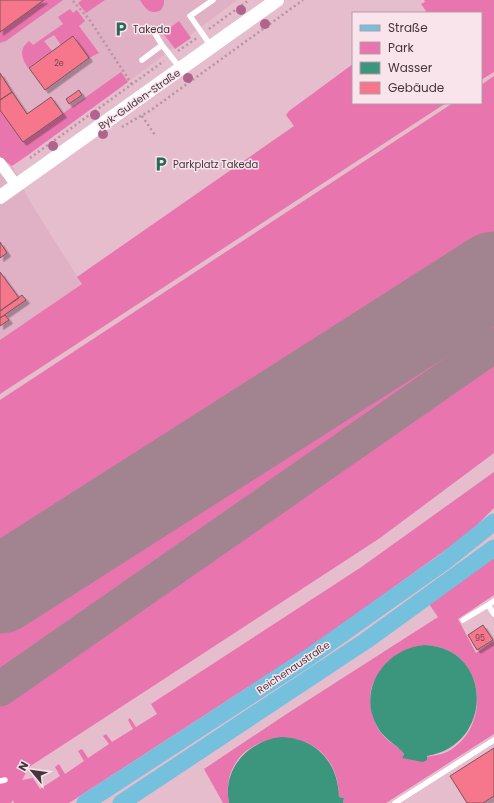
<svg xmlns="http://www.w3.org/2000/svg" width="494" height="803" viewBox="0 0 494 803" font-family="Poppins,sans-serif">
<defs>
<filter id="shadow"><feDropShadow dx="3.5" dy="3.5" stdDeviation="0" flood-color="#0004"/></filter>
</defs>
<rect width="100%" height="100%" fill="#e5bdcd"/>
<!-- built -->
<path fill="#e0b0c4" d="M0,0H237L128,82L12,165L30,202L82,284L0,340Z"/>
<!-- green -->
<path fill="#e875ad" fill-rule="evenodd" d="M44,0H63L6,41L0,43V32Z
M82,0H105L86,13L78,3Z
M140,0H164V4L161,10C150,16 145,8 140,0Z
M424,0H494V72L481,80V13H423L426,11L421,4L425,2Z
M70,9L73,13L77,10L85,21L79,26L99,53L89,58L74,36L61,45L54,35L44,41L52,51L28,68C21,58 19,49 29,41L33,45L63,24L58,17Z
M179,21L191,38L175,49L163,33Z
M353,64V103H446L0,394V340L82,284L77,277L294,126L286,115L289,111Z
M121,72L128,82L28,155L12,166L0,157V110L23,142Z
M494,76V453L380,538L29,767L22,780L33,778L40,789L60,776L55,767L59,764L65,774L84,761L78,751L82,749L88,758L109,744L103,736L106,734L112,742L133,729L128,720L130,718L136,727L157,714L151,704L360,568L494,472V508L469,533L316,643L69,803H14L13,800L11,803H0V400L453,103H481V85Z
M494,557V595L458,619L476,653L493,641L494,643V734L386,803H343L344,798L339,797C338,710 214,726 229,803H223L204,769L285,715L438,617L429,604ZM424,645C486,646 494,727 447,752C433,758 416,757 402,758L404,754L402,751C395,745 386,740 381,733C371,721 366,692 375,680C379,673 387,668 393,663C403,653 410,646 424,645Z"/>
<!-- water -->
<path fill="#3c967d" d="M424,645C494,647 494,746 427,756V760L423,762L402,758L404,754C401,748 384,739 378,728C356,691 384,649 424,645Z
M281,737C316,738 338,762 339,797L344,798L343,803H229C222,769 248,741 281,737Z"/>
<g fill="none" stroke-linecap="round" stroke-linejoin="round">
<!-- taxiway -->
<path stroke="#a28490" stroke-width="35" d="M0,689L494,345"/>
<!-- runway -->
<path stroke="#a28490" stroke-width="87" d="M0,590L494,275"/>
</g>
<!-- building -->
<path fill="#f6768b" stroke="#7b5559" filter="url(#shadow)" d="M0,0H44L0,32Z
M73,36L89,58L45,90L29,68Z
M0,73L12,92L0,100Z
M79,90L82,95L69,104L66,99Z
M12,92L27,114L51,97L63,114L23,142L0,110V100Z
M0,242L7,253L0,258Z
M0,272L19,298L0,311Z
M22,295L26,300L0,318V311Z
M5,315L9,320L0,326V318Z
M483,625L493,640L477,650L468,635Z
M494,748V796L483,803H467L450,776Z"/>
<g fill="none" stroke-linecap="round" stroke-linejoin="round">
<!-- path -->
<path stroke="#b594a1" stroke-width="2.5" stroke-dasharray="2 3" stroke-linecap="butt" d="M73,1L89,19L133,86
M209,29L249,0
M178,51L197,38
M142,116L155,135
M122,127L151,110L303,0
M30,158L164,61"/>
<!-- service -->
<path stroke="#fff" stroke-width="5.5" d="M154,32L162,45
M211,46L190,16L213,0
M142,60L162,45L180,68
M494,601L488,605L494,614
M463,620L488,605
M0,781L5,780
M395,803L494,740"/>
<!-- minor -->
<path stroke="#fff" stroke-width="11" d="M0,163L16,185"/>
<!-- tertiary -->
<path stroke="#fff" stroke-width="14" d="M0,197L277,0"/>
<!-- primary -->
<path stroke="#75c0dd" stroke-width="17" d="M85,803L305,660L444,562L494,522
M121,803L367,640L494,548"/>
</g>
<!-- trees -->
<g fill="#b0648c">
<circle cx="241" cy="10" r="5"/>
<circle cx="265" cy="24" r="5"/>
<circle cx="188" cy="78" r="5"/>
<circle cx="95" cy="115" r="5"/>
<circle cx="103" cy="134" r="5"/>
<circle cx="53" cy="146" r="5"/>
</g>
<!-- icons -->
<defs>
<g id="parking-bare" transform="scale(1.2)"><path d="M-3.5-5.5H1a3.5 3.5 0 0 1 0 7H-1V5.5H-3.5ZM-1-3.4V-.6H.8a1.4 1.4 0 0 0 0-2.8Z" fill="#296856" stroke="#f9e4ec" stroke-width="2.5" paint-order="stroke"/></g>
</defs>
<g fill-rule="evenodd">
<use href="#parking-bare" x="121" y="29"/>
<use href="#parking-bare" x="161" y="164"/>
</g>
<g text-anchor="middle" stroke-width="3" stroke-linejoin="round" paint-order="stroke">
<!-- number labels -->
<g font-size="8" fill="#724550">
<text x="59" y="66">2e</text>
<text x="480" y="641">95</text>
</g>
<!-- poi labels -->
<g font-size="10" fill="#46353c" stroke="#f9e4ec" text-anchor="start">
<text x="133" y="33">Takeda</text>
<text x="173" y="168">Parkplatz Takeda</text>
</g>
<!-- street labels -->
<g font-size="10" fill="#46353c" stroke="#f9e4ec">
<text transform="translate(139 99) rotate(-35)" y="4">Byk-Gulden-Straße</text>
<text transform="translate(293 667) rotate(-34)" y="4">Reichenaustraße</text>
</g>
</g>
<!-- legend -->
<rect x="352" y="12" width="130" height="92" fill="#f9e4ec" stroke="#b19ea6"/>
<rect x="360" y="25" width="20" height="6" fill="#75c0dd" stroke="#b19ea6"/>
<text x="388" y="32" font-size="12" fill="#46353c">Straße</text>
<rect x="360" y="42" width="20" height="12" fill="#e875ad" stroke="#b19ea6"/>
<text x="388" y="52" font-size="12" fill="#46353c">Park</text>
<rect x="360" y="62" width="20" height="12" fill="#3c967d" stroke="#b19ea6"/>
<text x="388" y="72" font-size="12" fill="#46353c">Wasser</text>
<rect x="360" y="82" width="20" height="12" fill="#f6768b" stroke="#b19ea6"/>
<text x="388" y="92" font-size="12" fill="#46353c">Gebäude</text>
<!-- north arrow -->
<g transform="translate(32 771) rotate(299)" stroke="#f9e4ec" stroke-width="3" paint-order="stroke">
<path d="M0-3L7 15L0 10L-7 15Z" fill="#46353c"/>
<text y="-6" font-size="11" font-weight="bold" text-anchor="middle" fill="#46353c">N</text>
</g>
</svg>
